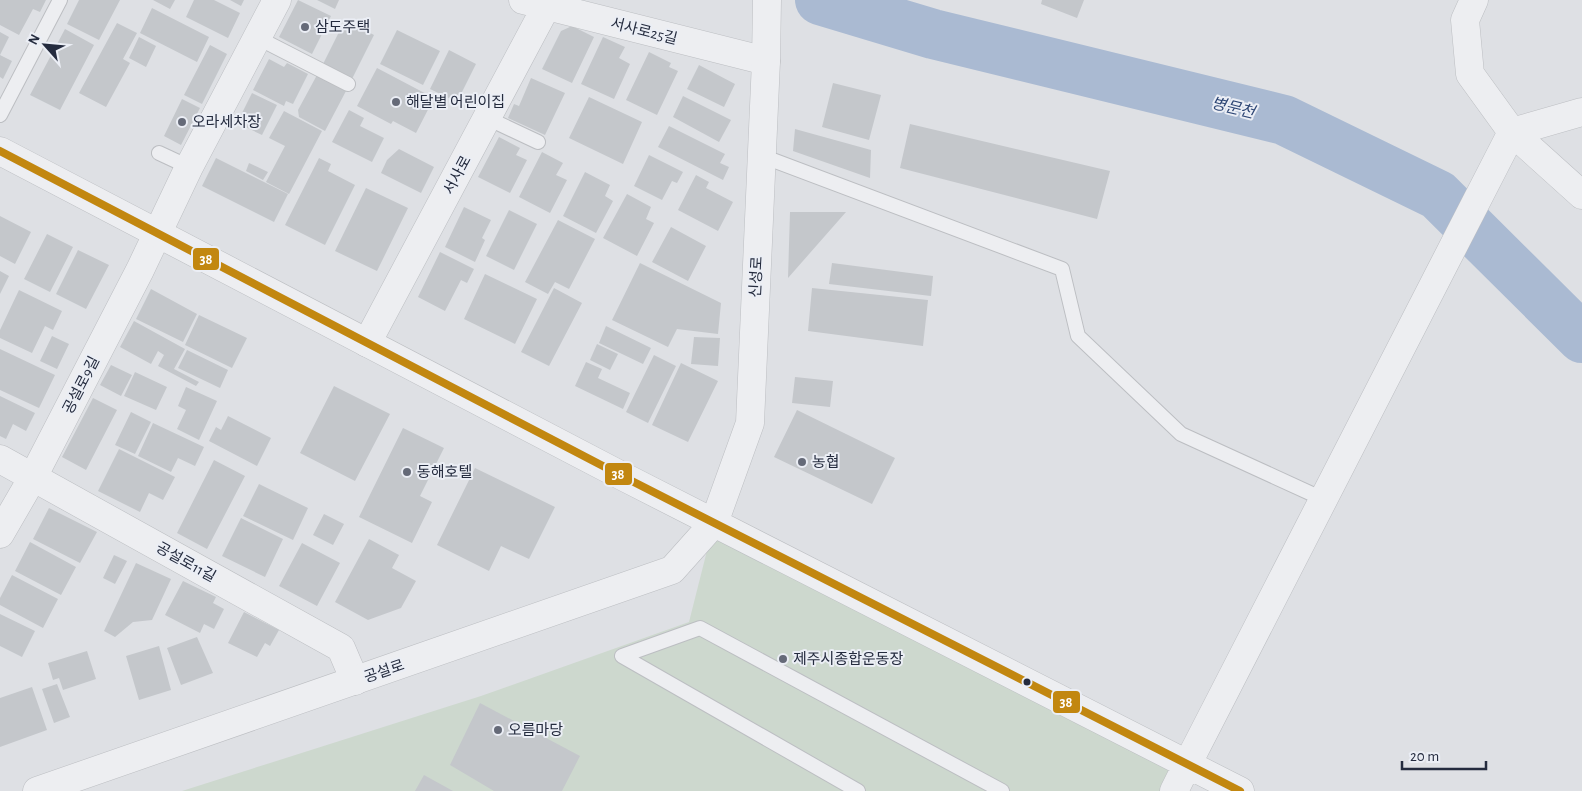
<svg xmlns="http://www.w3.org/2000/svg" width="1582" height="791" viewBox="0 0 1582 791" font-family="'Alegreya Sans','Noto Sans KR',sans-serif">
<rect width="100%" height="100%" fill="#dee0e4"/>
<!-- green -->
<path fill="#cdd8ce" d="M714,523L1188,763L1173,791H182L481,696L689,622Z"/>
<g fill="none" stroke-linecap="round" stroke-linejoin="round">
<!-- river -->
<path stroke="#aabad2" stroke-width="50" d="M820,0L933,34L1284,120L1438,195L1582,338"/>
</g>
<!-- building -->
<path fill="#c4c7cb" d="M0,0H46L40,12L33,9L19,35L0,25Z
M79,0H120L99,40L67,24Z
M153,0H175L170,9Z
M194,0H214L240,13L228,38L186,17Z
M230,0H244L241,6Z
M298,0L331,16L312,54L279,37Z
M317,0H339L335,9Z
M1042,0H1084L1077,18L1041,4Z
M152,8L209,37L197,62L140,33Z
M345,20L374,35L352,79L323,64Z
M117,23L137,33L123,59L130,63L106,107L79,93Z
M572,26L594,37L572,83L542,69L561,31Z
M65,29L94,45L60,110L30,95Z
M397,30L440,51L423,85L380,64Z
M0,32L9,37L0,55L12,61L3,79L0,77Z
M139,37L156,46L146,67L129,58Z
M603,37L625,47L619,58L630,64L614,99L581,84Z
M210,45L227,54L202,104L184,95Z
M449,50L476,64L457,102L430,89Z
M649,52L671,63L669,67L678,71L657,115L626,100Z
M269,59L284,67L287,63L308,74L293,104L286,101L284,106L253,90Z
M699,65L735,84L724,107L687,89Z
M377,68L434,98L416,133L393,121L391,124L357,106Z
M317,75L346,91L325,131L299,117L298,110Z
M531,78L565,93L545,135L508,118L514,104L519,106Z
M833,83L881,95L869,140L822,127Z
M252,93L277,105L262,135L237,123Z
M683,96L731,120L719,142L673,117Z
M589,97L642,122L623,164L569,138Z
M182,99L200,108L181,145L164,136Z
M349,110L364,118L360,126L384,138L372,162L332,142Z
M284,111L322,131L289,194L266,182L285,146L269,138Z
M910,124L1110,171L1097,219L900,168Z
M669,126L725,154L720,163L729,167L723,180L658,147Z
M795,129L871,150L870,178L793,151Z
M499,137L520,148L516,155L527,160L510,193L478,177Z
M399,149L434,167L421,193L381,173L387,160Z
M542,152L563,163L556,175L567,180L550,213L519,197Z
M649,155L683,172L677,183L672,181L662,200L634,186Z
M216,158L288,194L274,222L202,186Z
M319,158L331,164L328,171L355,185L325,245L285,225Z
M249,163L268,172L263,180L246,171Z
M585,172L610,185L605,196L613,201L596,233L563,216Z
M696,175L709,182L706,188L733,202L718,231L678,210Z
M366,188L408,208L377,271L335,251Z
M627,194L651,207L646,219L654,223L637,256L603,238Z
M464,207L491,220L482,238L485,240L475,262L445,247Z
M509,210L537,224L514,270L486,256Z
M790,212H846L788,278Z
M0,216L31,232L15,264L0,256Z
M558,220L595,239L569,289L555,282L548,294L525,282Z
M671,227L706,246L688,281L652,262Z
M47,234L73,247L50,292L24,279Z
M78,250L109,265L86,309L56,294Z
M440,252L474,269L467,283L461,280L445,311L418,297Z
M640,263L721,303L718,334L677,329L668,347L612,320Z
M832,263L933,276L931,296L829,284Z
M0,271L9,276L0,294Z
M485,274L537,299L515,344L464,319Z
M554,288L582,303L549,366L521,352Z
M812,288L928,300L923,346L808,331Z
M151,289L197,314L183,342L136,319Z
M19,290L62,311L53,330L45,326L32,353L0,338V330Z
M199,315L247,338L232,368L185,345Z
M134,321L185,349L174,369L199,382L196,386L158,366L164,355L158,351L151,364L120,347Z
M606,326L651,348L643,364L599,343Z
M52,336L69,344L57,369L40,361Z
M694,337L720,338L718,366L691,364Z
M597,344L618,354L610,370L590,360Z
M0,349L55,375L39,408L0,390Z
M187,350L228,370L220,388L178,368Z
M654,355L676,366L648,423L626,412Z
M586,362L602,369L598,378L630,393L623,409L575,386Z
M681,363L718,381L688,442L652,425Z
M111,365L132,375L121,396L100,385Z
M135,372L167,387L156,410L124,396Z
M795,377L833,381L830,407L792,403Z
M334,386L390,414L355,481L300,453Z
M186,387L217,401L199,440L177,429L186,410L178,406Z
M0,396L35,413L26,431L13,424L6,439L0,436Z
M93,398L117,410L86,470L62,457Z
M797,410L895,458L872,504L774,457Z
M131,412L151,422L135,454L115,445Z
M228,416L271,438L257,466L209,441L216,427L221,430Z
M153,423L204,447L195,466L178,458L171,472L138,456Z
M403,428L444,448L420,496L432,502L412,543L359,517Z
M119,449L175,477L163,500L149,493L140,512L98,491Z
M214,460L245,476L207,549L177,533Z
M475,468L555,507L529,559L501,546L489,571L437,545Z
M259,484L308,508L293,540L243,516Z
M49,508L97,532L80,563L33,539Z
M324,514L344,524L333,545L313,535Z
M241,518L283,539L265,577L222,556Z
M369,539L399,555L392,568L416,581L401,608L368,620L335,602Z
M30,542L76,567L61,595L15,571Z
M302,543L340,563L317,606L279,586Z
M114,555L127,561L115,584L103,578Z
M136,563L171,579L152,620L133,622L115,637L104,631Z
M12,575L58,599L43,628L0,605V598Z
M183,581L216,597L213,603L224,609L214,629L204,624L200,633L165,615Z
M244,612L279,630L270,646L265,643L257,657L228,643Z
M0,614L35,631L22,657L0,646Z
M197,637L213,673L181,685L167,648Z
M159,646L171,690L139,700L126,656Z
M87,651L96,679L63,690L59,678L53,680L48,663Z
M57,684L70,717L54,723L42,689Z
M32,687L47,730L0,747V698Z
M480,703L580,756L562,791H494L450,765Z
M424,775L453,791H415Z"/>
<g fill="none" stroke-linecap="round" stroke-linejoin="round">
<!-- service casing -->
<g stroke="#bcbec2" stroke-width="16">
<path id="service" d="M258,38L348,84
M0,115L60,0
M487,118L538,142
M159,153L189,167
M762,156L1062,269L1078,336L1181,434L1323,499
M858,791L622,656L700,628L1002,791"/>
</g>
<!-- minor casing -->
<g stroke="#bcbec2" stroke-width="29">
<path id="minor" d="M523,0L766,61
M1474,0L1465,20L1470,74L1512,132L1582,195
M367,343L546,7
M0,459L341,648L355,681
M0,534L33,477L140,270L189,167L277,0
M1188,763L1512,132L1582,112"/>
</g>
<!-- tertiary casing -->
<g stroke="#bcbec2" stroke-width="29">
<path id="tertiary" d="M0,151L624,477L1240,791
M37,791L672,570L714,523L750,423L766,61L767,0
M1174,791L1188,763"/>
</g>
<!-- service -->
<use href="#service" stroke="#edeef1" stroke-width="14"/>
<!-- minor -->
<use href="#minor" stroke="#edeef1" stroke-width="28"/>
<!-- tertiary -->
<use href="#tertiary" stroke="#edeef1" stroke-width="28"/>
<!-- bus-1 casing -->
<g stroke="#ebeef5" stroke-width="11">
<path id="bus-1" d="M0,151L624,477L1240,791"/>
</g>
<!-- bus-1 -->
<use href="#bus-1" stroke="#c28710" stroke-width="8"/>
</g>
<!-- markers -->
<g fill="#656a78" stroke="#ebeef5" stroke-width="2">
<circle cx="305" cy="27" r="5"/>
<circle cx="396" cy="102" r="5"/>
<circle cx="182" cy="122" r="5"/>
<circle cx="802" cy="462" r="5"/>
<circle cx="407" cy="472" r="5"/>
<circle cx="783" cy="659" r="5"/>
<circle cx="498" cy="730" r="5"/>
</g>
<circle fill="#242b3e" stroke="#ebeef5" stroke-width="2" cx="1027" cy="682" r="4.5"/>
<g text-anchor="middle" stroke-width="4" stroke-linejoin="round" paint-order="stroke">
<!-- poi labels -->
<g font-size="15" fill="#242b3e" stroke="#ebeef5" text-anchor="start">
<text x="315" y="32">삼도주택</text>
<text x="406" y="107">해달별 어린이집</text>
<text x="192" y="127">오라세차장</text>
<text x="812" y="467">농협</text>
<text x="417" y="477">동해호텔</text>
<text x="793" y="664">제주시종합운동장</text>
<text x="508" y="735">오름마당</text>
</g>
<!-- street labels -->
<g font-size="15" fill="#242b3e" stroke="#ebeef5">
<text transform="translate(644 31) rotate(14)" y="5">서사로25길</text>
<text transform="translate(457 175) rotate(-62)" y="5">서사로</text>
<text transform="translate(756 277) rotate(-87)" y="5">신성로</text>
<text transform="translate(81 385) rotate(-63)" y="5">공설로9길</text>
<text transform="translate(186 562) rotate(29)" y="5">공설로11길</text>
<text transform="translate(384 671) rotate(-19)" y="5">공설로</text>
</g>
<!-- water labels -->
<g font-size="16" font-style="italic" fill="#2c4574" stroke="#ebeef5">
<text transform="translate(1233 107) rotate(14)" y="6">병문천</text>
</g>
</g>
<g stroke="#ebeef5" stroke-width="2">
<rect x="192" y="247" width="28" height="24" rx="5" fill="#c28710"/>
<rect x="604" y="462" width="29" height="24" rx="5" fill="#c28710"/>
<rect x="1052" y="690" width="29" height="24" rx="5" fill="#c28710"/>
</g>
<g font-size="14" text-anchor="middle" font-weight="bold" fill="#fff">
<text x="206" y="264">38</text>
<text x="618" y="479">38</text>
<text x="1066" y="707">38</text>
</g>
<!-- north arrow -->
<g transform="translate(45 45) rotate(297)" stroke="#ebeef5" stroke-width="4" paint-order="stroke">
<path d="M0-4L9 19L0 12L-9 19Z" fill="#242b3e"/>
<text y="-8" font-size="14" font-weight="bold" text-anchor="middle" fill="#242b3e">N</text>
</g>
<!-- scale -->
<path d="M1402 761v8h84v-8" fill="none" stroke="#242b3e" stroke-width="2.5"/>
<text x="1410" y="761" font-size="15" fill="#242b3e" stroke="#ebeef5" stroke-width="4" paint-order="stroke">20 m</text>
</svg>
